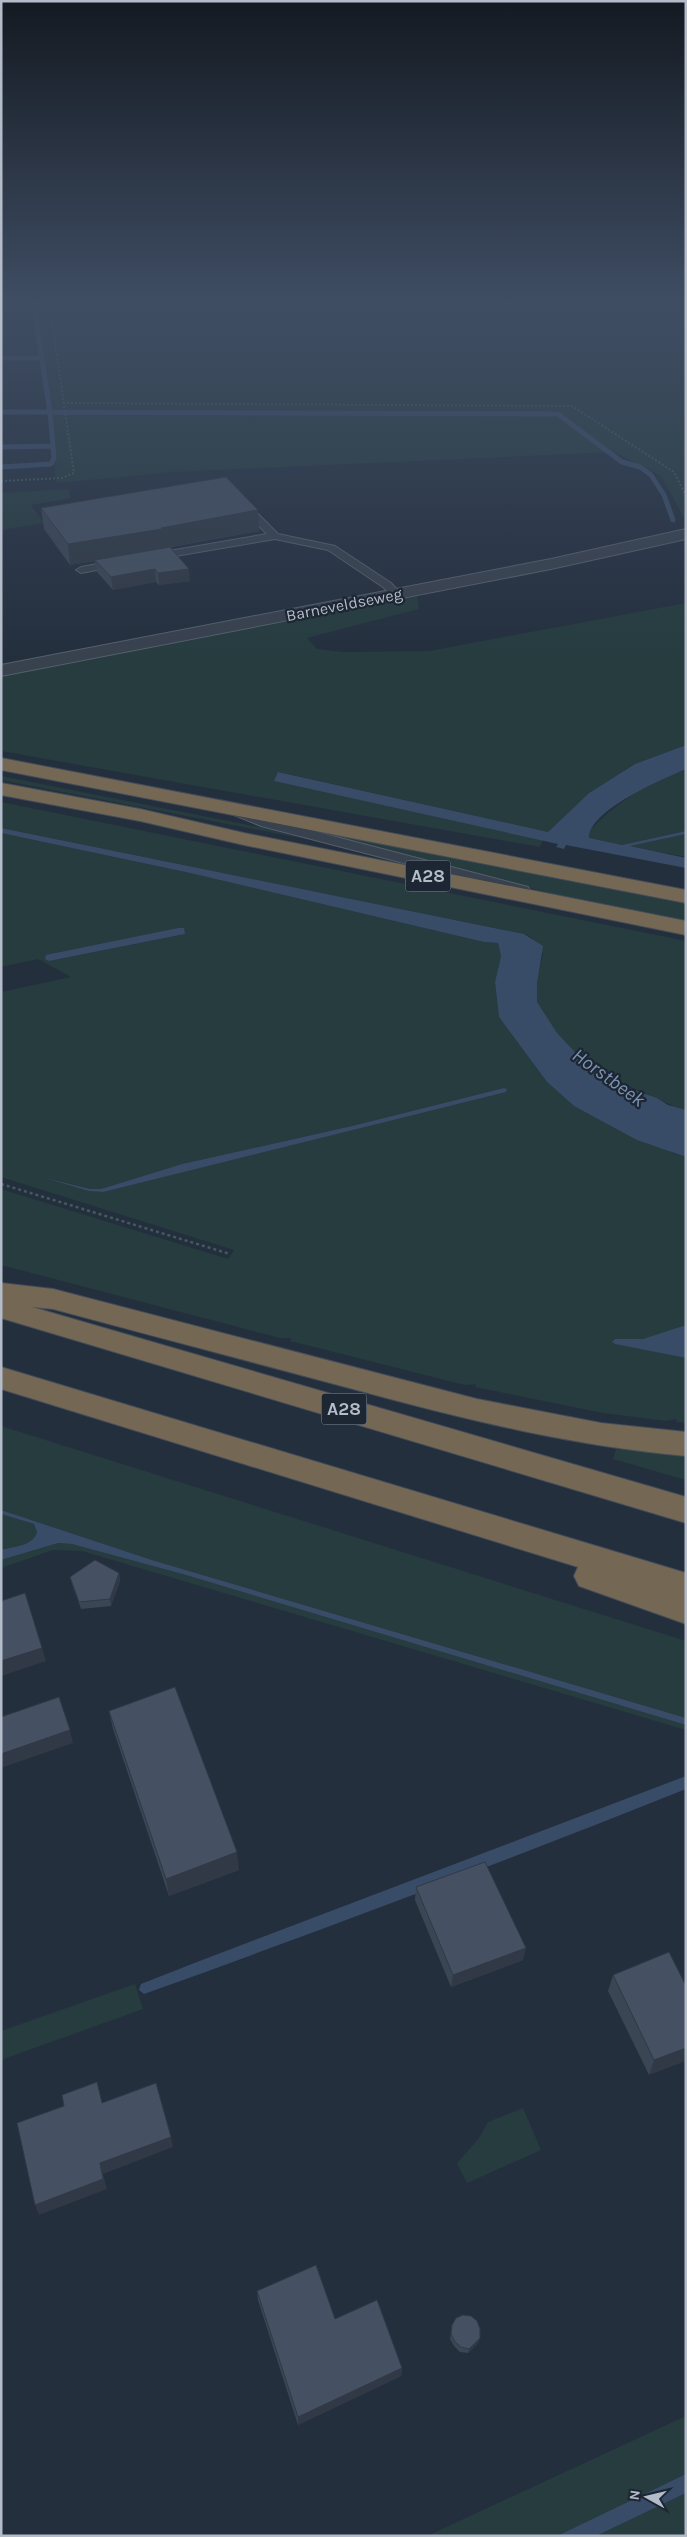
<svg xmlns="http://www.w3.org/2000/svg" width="687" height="2537" viewBox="0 0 687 2537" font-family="Karla,sans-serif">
<rect width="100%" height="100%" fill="#242f3e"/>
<!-- green -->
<path fill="#263c3f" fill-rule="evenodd" d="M1,302H686V521L661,476L614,452L174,472L56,483L43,358L33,307H1Z
M68,489L71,498L31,505L44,523L1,530V493Z
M417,595L419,609L307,638L317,649L343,652L429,651L686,603V745L635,764L589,793L548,832L279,772L274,781L543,840L540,847L1,751V676Z
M686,769V831L622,845L589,839V832C618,799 646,786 686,769Z
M1,776L264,828L305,839L1,780Z
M1,802L686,941V1110C674,1107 665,1102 654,1097C607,1077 580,1068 549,1024C545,1017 538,1009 537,1000C535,985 540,969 543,954L531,937L524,934L1,828Z
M322,831L686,903V924L603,907L321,833Z
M1,833L190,873L484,942L498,943L501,956L495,982L499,1017L547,1082L574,1106L675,1154L686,1157V1325L648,1338L613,1343L686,1358V1423L677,1422L676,1419L666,1421L603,1413L475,1387L476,1384L465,1385L290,1341L291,1338H280L1,1265V1189L228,1259L234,1250L1,1177V992L71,977L38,959L1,967ZM178,928H184L181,935L49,961L45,957ZM504,1088L507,1089L505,1092L100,1192L46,1177L90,1189H101L182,1164L352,1126Z
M686,834V857L629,846Z
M1,1426L686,1641V1718L155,1561L1,1510Z
M616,1449L686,1456V1480L613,1459Z
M1,1514L34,1524L37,1532C32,1547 14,1546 1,1550Z
M58,1543L72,1544L186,1575L686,1725V1730L82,1551L53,1550L1,1568V1560Z
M135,1984L143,2009L1,2060V2031Z
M523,2108L541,2150L467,2183L457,2163L479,2138L488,2122Z
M686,2416V2474L557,2536H427Z
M686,2493V2536H596Z"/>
<!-- water -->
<path fill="#394c67" d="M686,745V769C663,779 589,810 589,838L622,845L686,831V834L630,846L686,858V868L566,845L564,849L556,847L558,844L274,781L278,772L548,832L589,793L635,764Z
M1,828L524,934L543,946L537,984V1002L557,1033L588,1066L626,1087L657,1098L668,1105L686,1110V1157L637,1140L574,1106L547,1082L499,1017L495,982L501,956L498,943L484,942L190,873L1,833Z
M178,928H184L185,934L49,961L45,959L46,955Z
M504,1088L507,1089L506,1092L103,1192L89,1191L45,1178L90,1189H101L182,1164L352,1126Z
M686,1325V1358L615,1344L612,1342L615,1339H643Z
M1,1510L155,1561L686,1718V1725L186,1575L72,1544L58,1543L1,1560V1550C14,1546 32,1547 37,1532L34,1524L1,1514Z
M686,1776V1789C506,1861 325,1929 144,1994L139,1990L141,1984L197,1962Z
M686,2474V2493L596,2536H557Z"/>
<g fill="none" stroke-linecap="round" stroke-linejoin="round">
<!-- stream -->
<path stroke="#394c67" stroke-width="5" d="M1,358H40
M1,412L558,414L622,462L640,467L651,475L664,495L673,520
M1,447L53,446
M1,467L51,464L54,458L50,412L33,302"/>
<!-- service casing -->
<g stroke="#565f6c" stroke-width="2">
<path id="service" d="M237,501H245L278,534L335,546L391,583L401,594L400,596H392L383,587L328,550L275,539L152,560L147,557L152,554L267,534L237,505Z
M119,560L124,563L123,565L81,573L76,570L81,567Z
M237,807L271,820L528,887L530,890L523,894L261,826L232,814L230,811L232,808Z"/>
</g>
<!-- tertiary casing -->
<g stroke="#565f6c" stroke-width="2">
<path id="tertiary" d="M686,529V539L551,569L1,676V665L551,559Z"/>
</g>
<!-- motorway casing -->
<g stroke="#434c59" stroke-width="2">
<path id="motorway" d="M1,758L686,890V903L1,770Z
M1,783L140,809L244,833L686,921V935L244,845L140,821L1,795Z
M1,1283L53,1289L477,1399L601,1423L686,1432V1456C572,1446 463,1419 353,1389C253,1362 153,1336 53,1309L32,1307L686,1497V1523L1,1318Z
M1,1367L686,1573V1624L579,1586L574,1576L578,1567L1,1389Z"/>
</g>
<!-- path-far1 -->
<path stroke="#44595c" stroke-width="2" stroke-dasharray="2 2" stroke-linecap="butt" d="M63,403L572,406L674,472L686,496
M1,481L62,478L74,473L49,302"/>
<!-- path -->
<path stroke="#44595c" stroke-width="2.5" stroke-dasharray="3 3" stroke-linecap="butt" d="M1,1184L230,1254"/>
<!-- service -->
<use href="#service" fill="#38414e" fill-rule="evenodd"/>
<!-- tertiary -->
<use href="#tertiary" fill="#38414e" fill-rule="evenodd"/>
<!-- motorway -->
<use href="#motorway" fill="#746855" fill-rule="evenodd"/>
</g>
<!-- wall -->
<path fill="#3b4654" d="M41,508L258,510L259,531L171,547L190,581L159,585L156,582L113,590L97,572L95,561L70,565L44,529Z
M119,1573L120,1581L111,1606L81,1609L72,1584L70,1577Z
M109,1711L239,1870L169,1896L113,1729Z
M416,1887L523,1960L451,1987L415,1900Z
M613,1975L686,1986L649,2075L608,1991Z
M257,2291L335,2319L402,2368L401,2376L298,2425L258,2300Z
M452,2325L479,2342L468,2353L460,2352L454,2346L450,2339Z"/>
<!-- shaded-wall -->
<path fill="#303945" d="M258,510L259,531L95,560V561L70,565L68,544Z
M155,569L156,582L113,590L111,577Z
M189,569L190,581L159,585L158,573Z
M119,1573L120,1581L111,1606L110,1599Z
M42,1648L46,1661L1,1676V1661Z
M70,1730L73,1743L1,1768V1754Z
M237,1852L239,1870L169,1896L166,1879Z
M526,1948L523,1960L451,1987L453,1975Z
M686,2048V2061L649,2075L654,2060Z
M171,2137L173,2147L103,2174L107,2189L39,2215L35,2205L100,2163Z
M480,2338L479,2342L468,2353L469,2349Z
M402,2368L401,2376L298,2425V2417Z"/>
<!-- building -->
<path fill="#455162" stroke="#303945" d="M226,477L258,510L161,528L162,529L68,544L41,508Z
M170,547L189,569L158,573L155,569L111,577L95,560Z
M95,1560L119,1573L110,1599L79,1602L70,1577Z
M25,1593L42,1648L1,1661V1601Z
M175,1687L237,1852L166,1879L109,1711Z
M59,1697L70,1730L1,1754V1717Z
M485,1862L526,1948L453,1975L416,1887Z
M669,1952L686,1986V2048L654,2060L613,1975Z
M97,2082L102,2103L156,2083L171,2137L100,2163L103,2179L35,2205L17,2123L64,2106L62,2095Z
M316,2265L335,2319L377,2300L402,2368L298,2417L257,2291Z
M463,2315L471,2316L477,2321L480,2329V2338L469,2349L461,2347L455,2342L451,2334L452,2325L456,2318Z"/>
<!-- sky -->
<linearGradient id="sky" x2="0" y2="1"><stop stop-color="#141a22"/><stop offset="0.46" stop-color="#3f4d63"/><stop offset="1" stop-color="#3f4d63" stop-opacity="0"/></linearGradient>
<rect width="687" height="657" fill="url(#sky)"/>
<g text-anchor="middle" stroke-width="4.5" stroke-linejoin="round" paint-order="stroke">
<!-- far-street labels -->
<g font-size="16" fill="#b4bcc9" stroke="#1d2633">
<text transform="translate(344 604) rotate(-11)" y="6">Barneveldseweg</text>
</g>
<!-- shield labels -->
<g fill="#1d2633" stroke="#878f9c" stroke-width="1">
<rect x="405.5" y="860.5" width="45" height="31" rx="4"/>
<rect x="321.5" y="1393.5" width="45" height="31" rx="4"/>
</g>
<g font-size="18" font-weight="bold" fill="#b4bcc9">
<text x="428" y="882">A28</text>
<text x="344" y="1415">A28</text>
</g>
<!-- water labels -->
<g font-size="20" font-style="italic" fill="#7c92b1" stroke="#1d2633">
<text transform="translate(609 1077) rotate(36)" y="7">Horstbeek</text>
</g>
</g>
<!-- border -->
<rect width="687" height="2537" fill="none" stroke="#b4bcc9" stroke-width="5"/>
<!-- north arrow -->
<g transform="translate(647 2497) rotate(278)" stroke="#1d2633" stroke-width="4" paint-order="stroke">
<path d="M0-4L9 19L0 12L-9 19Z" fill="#b4bcc9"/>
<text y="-8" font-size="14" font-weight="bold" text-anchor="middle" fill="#b4bcc9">N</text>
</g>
</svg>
